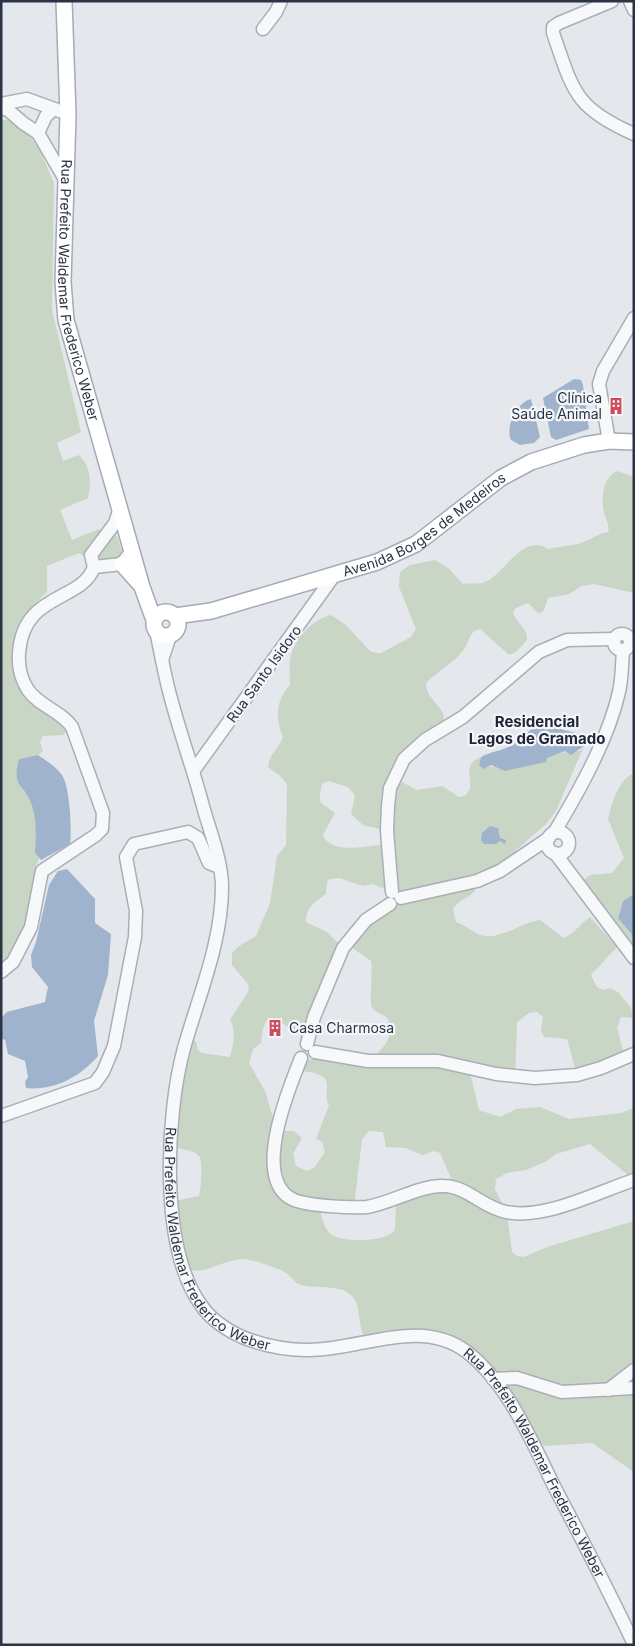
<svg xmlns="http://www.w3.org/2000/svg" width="635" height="1646" viewBox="0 0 635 1646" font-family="Inter,sans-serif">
<rect width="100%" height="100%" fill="#e4e7ec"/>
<!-- green -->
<path fill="#c9d6c5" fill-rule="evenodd" d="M1,120H8L28,134L39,148L54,183L52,310L81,432L57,443L63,461L79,455C92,468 91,482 88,498L60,510L72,540L99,529L102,534L85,557L79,553L47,566V592C22,614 0,656 20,690C28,704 49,714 62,723L66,730L64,735L43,736L40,742L43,751L38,755L19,759L37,824L35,853L39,858C33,872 33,888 31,903C27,925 17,951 1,966Z
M617,471L634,477V593L594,584L582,586L569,594L548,598L544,610L539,614L528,603L516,608L513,612C516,624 528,627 527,640L516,652L509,655L480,629C470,631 470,638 466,646C457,662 437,671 426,683C426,700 444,705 444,720C444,736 422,739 414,749C407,757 403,771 398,780L417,790L442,786L459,797L465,796L470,789C471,775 464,763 481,757L479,765C486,765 495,768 502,768C529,766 553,751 580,751L584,746L556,811L546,824L514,852L522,858L477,881C478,899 459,896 453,910L456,922C465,925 473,932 481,935C501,941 521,922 540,920L564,938C575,933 580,924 590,917L617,947L591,975L597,987L604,990L610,988L618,992L631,1008L633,1018L621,1017L617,1028L625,1058L577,1075L567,1039L544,1037L541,1031L543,1017L537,1012L529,1013L517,1022L515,1077L469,1068L479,1110L500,1117L516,1109L540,1107L569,1119L621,1113L634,1108V1180L590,1144L556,1154L547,1161L526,1170L507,1173L496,1179L495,1189L507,1213L512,1252L517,1256L524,1257L547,1247L634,1221V1472L592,1443L545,1446L537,1441L493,1379L439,1338L368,1342C355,1325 363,1308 352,1296C341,1284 315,1289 301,1285C294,1283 291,1276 286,1273C278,1268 251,1259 242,1259C222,1260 203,1277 183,1268L175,1201L199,1196C201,1189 203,1162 199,1156C194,1150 179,1149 172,1146L188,1035L196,1042L198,1050L202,1053L230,1057C233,1045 237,1032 230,1020L249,990L248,984L232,965V953L239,946L256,936L270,903L277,856L286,845L287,784L279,775L268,767C269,754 279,749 283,737C275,719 276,699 290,685C290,677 289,668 290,660C293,640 312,619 331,615L346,625L370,651L376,653H381L411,637L416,629L399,587L400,572L410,565L435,560L448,568L463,584C469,583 477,584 483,583C504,576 522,532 548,549C557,547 565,546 573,545C586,543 596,534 608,532C610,524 606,521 604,513C601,499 602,478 617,471ZM328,781L348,787L355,796L351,814L363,825L387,831L388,844C370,845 331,856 323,835L335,813C320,801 317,806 322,784ZM339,878L363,886L372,884L392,892L398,903L350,937L351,947L371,961C373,971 369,1003 372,1008C376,1013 384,1014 388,1019C394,1040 383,1049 368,1061L315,1056L310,1060H304L302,1071C341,1075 320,1089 329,1105L316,1139L322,1142L325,1152L314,1168L307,1171L296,1166L293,1154L302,1138L294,1131H277L265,1091L249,1063L253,1049L261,1043L263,1028L267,1020L282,1023L296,1033L309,1031L343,948L327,932L306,922C305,908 315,902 326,894L327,882L330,879ZM369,1131L383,1132L386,1147L405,1148L423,1155L434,1151L440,1153L453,1183L396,1204L395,1230C386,1242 345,1243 332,1235C324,1230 321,1213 318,1204L354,1207L362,1139Z
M112,534L117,536L123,554L118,560H95Z
M634,773V894L623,901L618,917L634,937V952L579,884L590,875L612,873L624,858L608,819C612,803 618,780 634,773Z"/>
<!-- water -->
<path fill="#9fb4cc" d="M574,379L581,380L583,385L589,429L556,440L551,437L543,398Z
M531,399L540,437L534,443L520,445L511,440C505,427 517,402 531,399Z
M537,723L580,734L585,741L584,746L571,755L565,751L547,758L546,762L505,771L491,765L483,769L479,765L481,757C492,751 497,752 506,748C520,743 527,733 537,723Z
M38,755C47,761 56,767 62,775C70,787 72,830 70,844L41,860L35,853C36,836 37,822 32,806C25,782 11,790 19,759Z
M490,826L498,828L500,838L506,840L505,844L500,841L496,844H484L481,840L482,833Z
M67,869L95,899V923L111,934L108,975L94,1021L98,1056C80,1077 54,1091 26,1088L25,1082L28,1077L25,1061L8,1054L5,1040L1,1038V1018L7,1012L45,1002L48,987L32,967L31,955L36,942L49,885L58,871Z
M634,894V937L618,918L623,901Z"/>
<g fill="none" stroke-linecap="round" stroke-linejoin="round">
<!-- minor casing -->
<g stroke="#a9aeb7" stroke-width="15">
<g id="minor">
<path d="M612,1L559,23L553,27V33C573,90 574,108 634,134"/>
<path d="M630,1L634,10"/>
<path d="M263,29L276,12L281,1"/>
<path d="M1,104L27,99L68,114"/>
<path d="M1,108L8,110L23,123L38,133L66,181"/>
<path d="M38,133L46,116L54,109"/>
<path d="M609,441L599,384L603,371L634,318"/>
<path d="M120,508L115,523L91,555L94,567L122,564L127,557"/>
<path id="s1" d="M156,631C160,649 163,666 167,683C177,726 193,767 204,810C211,834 222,862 222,887C222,942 199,995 184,1048C166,1114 159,1247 201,1305C211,1320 227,1330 242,1337C262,1345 286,1350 307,1350C359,1351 420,1316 467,1352C508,1383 534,1446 556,1490C583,1541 609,1592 634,1644"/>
<circle cx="622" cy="642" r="8"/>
<path d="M162,660L170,636"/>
<path d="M194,770L333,577"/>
<circle cx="558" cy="843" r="11"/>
<path d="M554,833C579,791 608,740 619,692C622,679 622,664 623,650"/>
<path d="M555,853L634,958"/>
<path d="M392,892L387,831L388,806L390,788L404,759L425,740L463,717L539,652L567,640L614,639"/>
<path d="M401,898L477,881L500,871L549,838"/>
<path d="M1,972L13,962L31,927L42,871L96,835L102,829L103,813L72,727C61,711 39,706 28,690C21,679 18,666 19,653C23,592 82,602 94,567"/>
<path d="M307,1044L314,1017L343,948L366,920L390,904"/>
<path d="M315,1052L368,1061H438L496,1074L535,1078L577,1075L601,1068L634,1054"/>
<path d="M301,1058C289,1088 250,1181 294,1200C309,1206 351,1208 367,1207C391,1203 420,1185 444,1186C466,1186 484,1208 506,1212C544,1220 598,1192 634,1180"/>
<path d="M1,1116L95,1083L103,1072L114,1046L135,937L136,911L126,857L134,844L188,832L198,838L209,863L219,867"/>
<path d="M493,1379L517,1378L562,1392L634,1388"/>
<path d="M608,1390L634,1370"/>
</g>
</g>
<!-- major casing -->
<g stroke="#a3abb8" stroke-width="18">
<g id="major">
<path id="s2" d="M64,1L68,114L63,282L66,320L142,587L154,620"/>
<path d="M122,564L139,583"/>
<circle cx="166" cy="624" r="12"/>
<path id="s3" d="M175,616L211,611L377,562L416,544L501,478L531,462L584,445L609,441L634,442"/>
</g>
</g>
<!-- minor -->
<use href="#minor" stroke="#f7f8fa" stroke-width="12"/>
<!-- major -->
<use href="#major" stroke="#fff" stroke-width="15"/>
</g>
<!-- icons -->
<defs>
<g id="building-bare" transform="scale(1.35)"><path d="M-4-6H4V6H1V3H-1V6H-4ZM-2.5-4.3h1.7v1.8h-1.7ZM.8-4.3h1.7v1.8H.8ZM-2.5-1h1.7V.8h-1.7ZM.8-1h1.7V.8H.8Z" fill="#d1495b" stroke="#f4f6f9" stroke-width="2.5" paint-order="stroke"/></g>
</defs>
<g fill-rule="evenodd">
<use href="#building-bare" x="616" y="406"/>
<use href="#building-bare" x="275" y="1028"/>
</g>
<g text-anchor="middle" stroke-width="4.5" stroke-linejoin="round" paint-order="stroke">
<!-- street labels -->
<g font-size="14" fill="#2b3445" stroke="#f4f6f9">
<text dy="5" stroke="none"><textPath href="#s2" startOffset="291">Rua Prefeito Waldemar Frederico Weber</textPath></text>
<text dy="5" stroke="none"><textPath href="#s3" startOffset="269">Avenida Borges de Medeiros</textPath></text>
<text transform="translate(264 674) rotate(-54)" y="5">Rua Santo Isidoro</text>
<text dy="5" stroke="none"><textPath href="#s1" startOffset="644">Rua Prefeito Waldemar Frederico Weber</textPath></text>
<text dy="5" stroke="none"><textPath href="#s1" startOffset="1109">Rua Prefeito Waldemar Frederico Weber</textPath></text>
</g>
<!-- poi labels -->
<g font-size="14" fill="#2b3445" stroke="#f4f6f9" text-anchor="end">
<text x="602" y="403">Clínica<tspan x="602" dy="16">Saúde Animal</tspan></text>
<text x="289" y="1033" text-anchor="start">Casa Charmosa</text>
</g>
<!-- neighbourhood labels -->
<g font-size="15" font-weight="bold" fill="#1d2536" stroke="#f4f6f9">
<text x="537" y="727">Residencial<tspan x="537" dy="17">Lagos de Gramado</tspan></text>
</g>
</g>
<!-- border -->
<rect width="635" height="1646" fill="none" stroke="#2b3445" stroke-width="5"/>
</svg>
